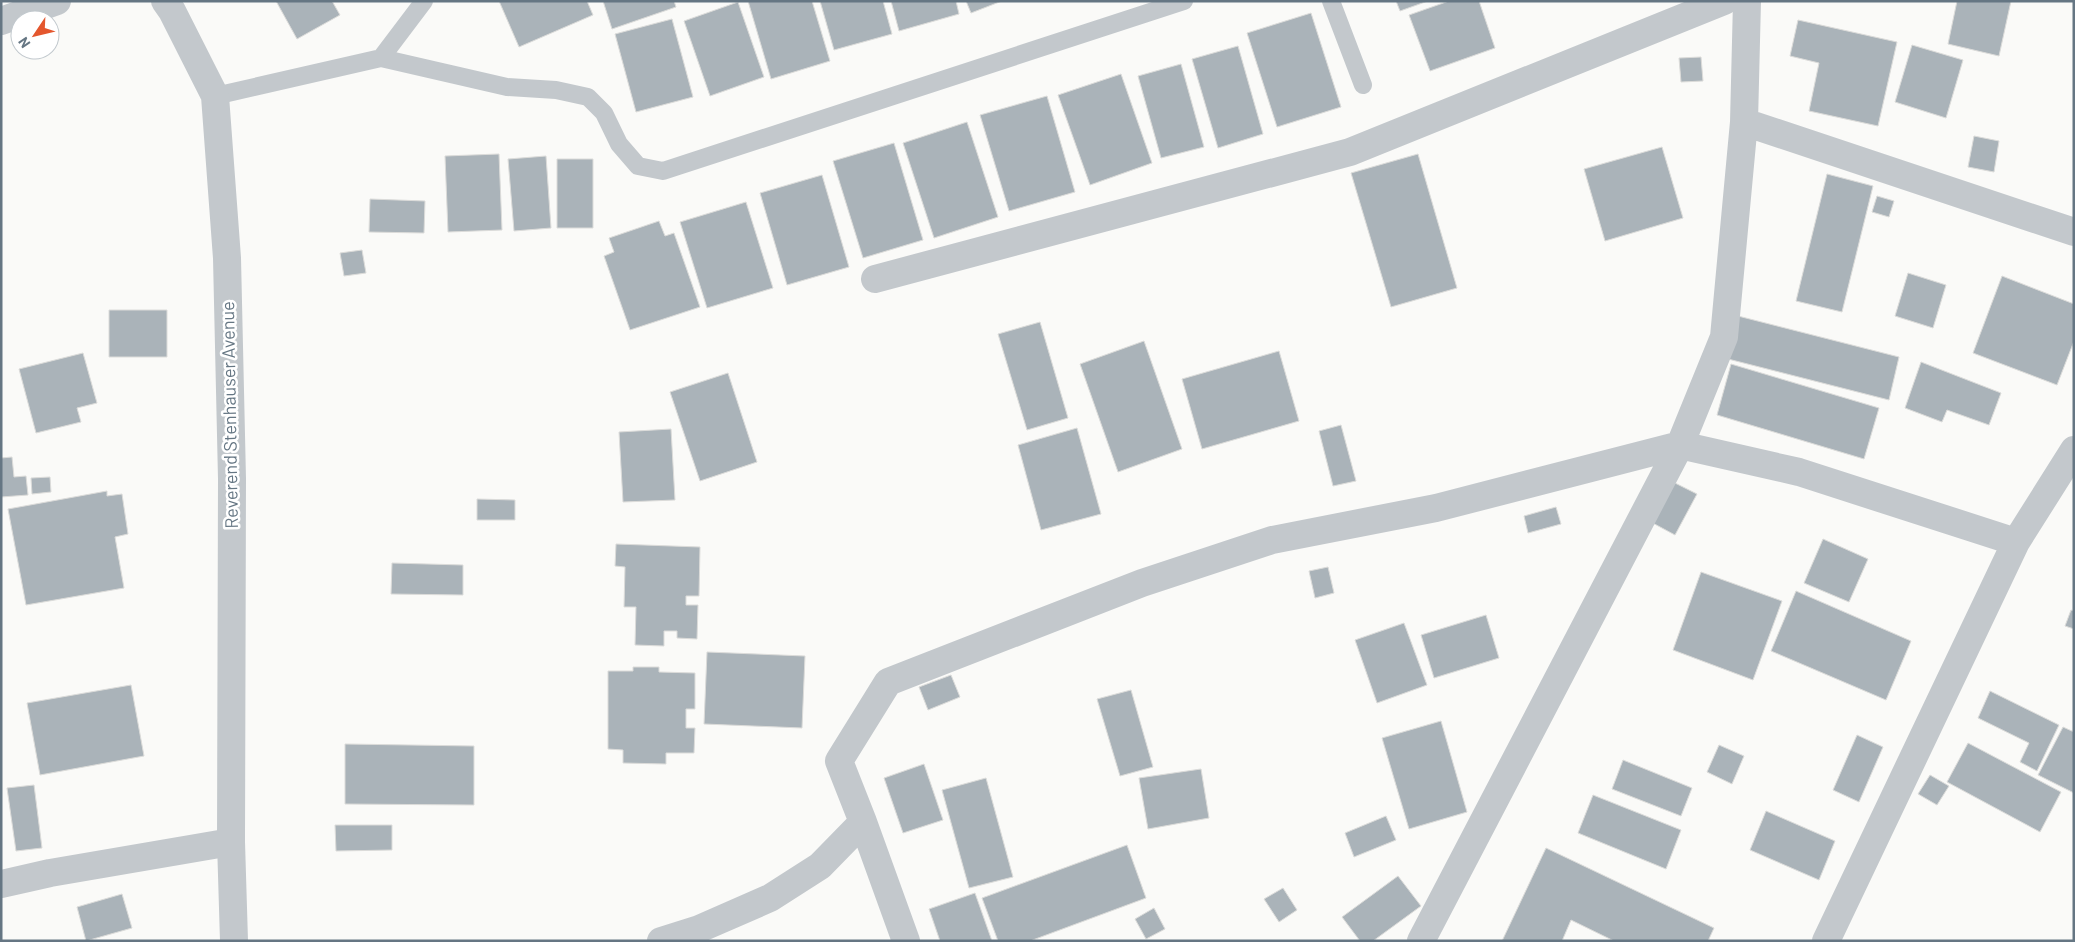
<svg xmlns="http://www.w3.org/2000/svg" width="2075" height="942" viewBox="0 0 2075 942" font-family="Barlow,sans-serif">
<rect width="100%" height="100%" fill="#fafaf8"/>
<!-- building -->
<path fill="#aab3b9" stroke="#dcdcda" d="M276,1H332L340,15L297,39Z
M499,1H587L593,15L519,47Z
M603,1H674L676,7L612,29Z
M748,1H812L830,61L771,79Z
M820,1H883L892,34L834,50Z
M891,1H956L959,14L899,31Z
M966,1H1002L971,13Z
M1396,1H1428L1400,11Z
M1449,1H1479L1495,48L1430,71L1409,15Z
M1957,1H2011L1999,56L1948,44Z
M738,2L764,77L710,96L684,21Z
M1311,13L1341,107L1277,127L1247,33Z
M672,19L693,97L636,112L615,34Z
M1798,20L1897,42L1878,126L1809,111L1819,63L1790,56Z
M1912,45L1963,60L1946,118L1895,102Z
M1238,46L1263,134L1218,148L1192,59Z
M1701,57L1703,81L1681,82L1679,58Z
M1181,64L1204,147L1161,158L1138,76Z
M1121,74L1152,163L1090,185L1058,95Z
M1047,96L1075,192L1009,211L980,115Z
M967,122L998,217L934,238L903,143Z
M1974,136L1999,141L1994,172L1968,167Z
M894,143L923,240L863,258L833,161Z
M1662,147L1683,218L1605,241L1584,169Z
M499,154L502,230L448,232L445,156Z
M1418,154L1457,288L1391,307L1351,173Z
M546,156L551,228L514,231L508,159Z
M557,159H593V228H557Z
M1827,174L1873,186L1842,312L1796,301Z
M822,175L849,267L787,285L760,193Z
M1877,196L1894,201L1889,217L1872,212Z
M370,199L425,201L424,233L369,232Z
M746,202L773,288L707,308L680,222Z
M659,221L665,236L674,233L700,307L630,330L604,256L614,252L609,238Z
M362,250L366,273L344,276L340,253Z
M1908,273L1946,285L1933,328L1895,316Z
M2002,276L2074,304V341L2057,385L1973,353Z
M109,310H167V357H109Z
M1738,316L1899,357L1889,400L1728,359Z
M1040,322L1068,418L1027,430L998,334Z
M1144,341L1182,449L1118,472L1080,364Z
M1279,351L1299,421L1202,449L1182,379Z
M83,353L97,403L77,408L81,422L36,433L19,369Z
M1921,362L2001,393L1989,425L1947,410L1942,422L1905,408Z
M1731,364L1879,408L1864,459L1717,415Z
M728,373L757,462L700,481L670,392Z
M1341,425L1356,481L1333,486L1319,431Z
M1077,428L1101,514L1041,530L1018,445Z
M671,429L675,500L623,502L619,432Z
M12,457L14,477L26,476L28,495L1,497V458Z
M50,477L51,492L32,494L31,478Z
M1671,481L1697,494L1675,535L1649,521Z
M107,491V496L122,494L128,534L115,537L124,588L26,605L8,509Z
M477,499L515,500V520H477Z
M1556,507L1561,524L1528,533L1524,516Z
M1823,539L1868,559L1849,602L1804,583Z
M616,544L700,547L699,596H686V605H698L697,639L677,638V631H664V646L635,645L636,607H624L625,567L615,566Z
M392,563L463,565V595L391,594Z
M1328,567L1334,593L1315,598L1309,571Z
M1701,572L1782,601L1753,680L1673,650Z
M1796,591L1911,641L1886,700L1771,651Z
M2071,610L2074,611V629L2065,626Z
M1486,615L1499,658L1434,678L1421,635Z
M1404,623L1427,685L1377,703L1355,640Z
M707,652L805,656L802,728L704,724Z
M633,667H659V672L695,673V709H686V728H695L694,753H666V764L623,763V750L608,749V671H633Z
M951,675L960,697L928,710L919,687Z
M131,685L144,756L40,775L27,703Z
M1131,690L1153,767L1120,776L1097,699Z
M1990,691L2059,725L2037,771L2020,762L2029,743L1978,718Z
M1441,721L1467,812L1409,829L1382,738Z
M2063,727L2074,732V793L2038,775Z
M1857,735L1883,747L1859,802L1833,790Z
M1968,743L2061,792L2040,832L1947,782Z
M345,744L474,746V805L345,804Z
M1719,745L1744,756L1732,784L1707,772Z
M1623,760L1692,788L1681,816L1612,789Z
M924,764L943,820L903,833L884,778Z
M1201,769L1209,818L1148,829L1139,778Z
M1930,775L1949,786L1937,805L1918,794Z
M986,778L1013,877L969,888L942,790Z
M34,785L42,848L16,851L7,788Z
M1593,795L1681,830L1666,869L1578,833Z
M1766,811L1835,841L1819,880L1750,850Z
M1386,816L1396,840L1354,857L1345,833Z
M335,825H392V850L336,851Z
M1127,845L1146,898L1030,941H998L982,898Z
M1546,848L1714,928L1708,941H1614L1571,920L1562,941H1502Z
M1398,876L1421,906L1373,941H1360L1342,917Z
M1283,888L1297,910L1279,922L1264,899Z
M975,893L992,941H940L929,909Z
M122,894L132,928L86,941L77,907Z
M1154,908L1165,929L1146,939L1135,919Z"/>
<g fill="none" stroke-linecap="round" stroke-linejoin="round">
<!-- service -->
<path stroke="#c3c8cc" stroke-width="18" d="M1331,1L1363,85
M381,58L424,1
M215,96L381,58L507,87L556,90L588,97L604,113L619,144L638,166L663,171L1184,1"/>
<!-- minor -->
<path stroke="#c3c8cc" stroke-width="28" d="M165,1L172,11L215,96L227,258L232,479L231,842L234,941
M1,21L57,1
M1744,122L2074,232
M875,279L1350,152L1724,1
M863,822L906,941
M1,884L50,873L231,842
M661,941L699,929L770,898L820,866L863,822L839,761L888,682L1142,583L1272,540L1436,508L1680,445L1799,472L2016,542
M1421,941L1680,445L1724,337L1744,122L1747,1
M1826,941L2016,542L2074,450"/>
</g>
<g text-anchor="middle" stroke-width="5" stroke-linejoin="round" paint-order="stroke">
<!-- street labels -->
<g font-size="18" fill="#657683" stroke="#fff">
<text transform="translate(230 415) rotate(-91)" y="6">Reverend Stenhauser Avenue</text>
</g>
</g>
<!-- border -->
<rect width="2075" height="942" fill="none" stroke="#657683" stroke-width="5"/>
<!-- north arrow -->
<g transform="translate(35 35) rotate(235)"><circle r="24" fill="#ffffff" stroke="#c1c8cd"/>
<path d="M0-4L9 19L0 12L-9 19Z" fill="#e4572e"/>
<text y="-8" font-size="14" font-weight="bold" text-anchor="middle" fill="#657683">N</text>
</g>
</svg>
